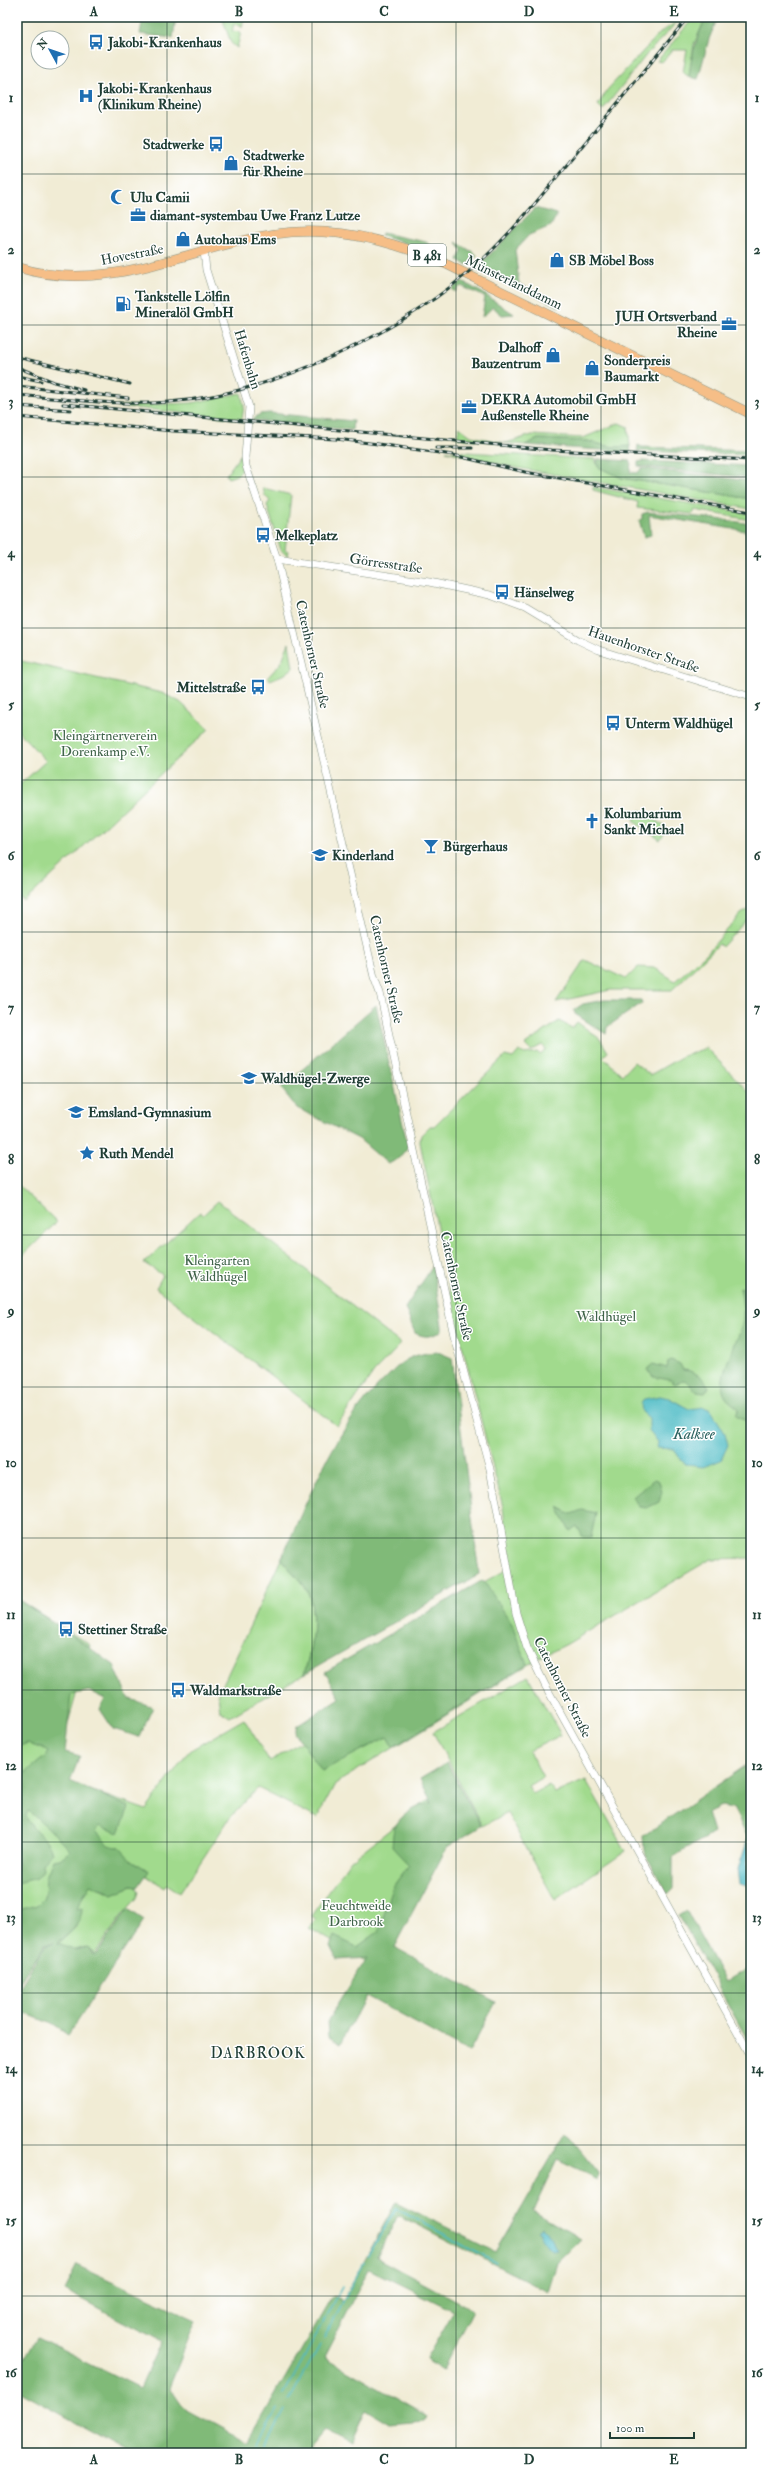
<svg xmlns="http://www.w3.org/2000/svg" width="768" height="2470" viewBox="0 0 768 2470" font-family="'IM FELL Double Pica',serif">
<rect width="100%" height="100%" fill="#fff"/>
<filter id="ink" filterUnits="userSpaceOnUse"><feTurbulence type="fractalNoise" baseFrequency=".025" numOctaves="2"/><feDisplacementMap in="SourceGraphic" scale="8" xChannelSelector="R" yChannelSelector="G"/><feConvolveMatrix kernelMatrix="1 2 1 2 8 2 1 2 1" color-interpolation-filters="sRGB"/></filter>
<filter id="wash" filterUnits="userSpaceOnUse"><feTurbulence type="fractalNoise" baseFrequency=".012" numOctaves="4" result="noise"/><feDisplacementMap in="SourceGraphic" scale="16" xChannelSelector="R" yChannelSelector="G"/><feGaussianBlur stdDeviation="0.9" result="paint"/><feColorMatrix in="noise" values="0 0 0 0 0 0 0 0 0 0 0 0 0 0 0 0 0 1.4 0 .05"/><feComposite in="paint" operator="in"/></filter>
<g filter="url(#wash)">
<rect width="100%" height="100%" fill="#f1ecd5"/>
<!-- green -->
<path fill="#a1da8d" stroke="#608c60" d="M222,17H244L242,28L241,25L234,24L232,31L241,32L237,48L231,43Z
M694,17H706L694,44L689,77L683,72L687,50H672L662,62L657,61Z
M678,21L647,54L603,110L598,105L608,89L660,33Z
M241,393L244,406L242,419L116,406L191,403Z
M619,423L628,427L630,446L627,448L598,445L588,441L538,439L525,445L457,438L459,427L471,436L506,443L532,435L583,438Z
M446,451L595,459L598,467L622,478L751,499V509L512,467Z
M241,454L242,470L237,475L228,478L226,475Z
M593,487L751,514V520L695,510L693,514L637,508L638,502L593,490Z
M263,488L291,495L285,550L288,551L287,556L281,550L267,505L270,501L265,496Z
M289,643L293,668L285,674L270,680L268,677L281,663Z
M17,660L162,693L180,702L209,729L24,902L17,895V787L46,761L17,730Z
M641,810L668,829L660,840L633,821Z
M751,908V915L722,947L719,944L672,990H610L556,1002L585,960L626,979L638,967L655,968L675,981L706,954L741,914Z
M559,1021L572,1028L577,1022L600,1039L608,1052L603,1057L622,1075L634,1062L650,1075L683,1056L706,1048L751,1094V1558L711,1559L567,1644L539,1658L335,1784L317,1818L258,1788L229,1819L180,1893L167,1884L164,1887L107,1851L17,1984V1599L90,1645L53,1777L146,1810L189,1751L244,1719L270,1762L303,1740L448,1601L510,1568L503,1507L456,1321L420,1142L421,1135L430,1126H434L505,1056L513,1058L519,1051L525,1054L537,1052L541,1055L546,1049L542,1045L531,1051L525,1045Z
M17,1184L57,1222L17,1261Z
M218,1201L401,1344L374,1372L337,1426L156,1288L163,1275L144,1263L200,1212L203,1215Z
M281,1559C288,1568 306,1585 309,1595C317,1621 311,1650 304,1674L230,1717L220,1711L218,1695Z
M528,1676L561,1735L529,1751L543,1777L528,1786L533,1794L549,1785L555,1793L586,1780L626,1851L555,1900L507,1813L482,1826L433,1732Z
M429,1799L443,1824L419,1876L369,1963L309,1928L316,1919L311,1916L351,1860Z
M89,1884C96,1883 100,1890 107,1892C118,1895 125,1886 136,1886L139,1892L137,1898L123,1914L94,1955L91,1950L85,1947L76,1950L58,1944L76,1927L80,1907L75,1909Z"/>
<!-- forest -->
<path fill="#80ba78" stroke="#507c56" d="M143,17H176L173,38L140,34Z
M706,17H718L709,39L698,79L689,77C691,55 697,38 706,17Z
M535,208L557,214L551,226L529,235L515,250L519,284L560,304L559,307L502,279L476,269Z
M382,233L426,242L442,254L381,236Z
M456,242L476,254L477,256L466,265L458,260L462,250Z
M461,281L481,292L514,314L502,315L493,307L482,317L485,297L461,286L455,292L452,289Z
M269,413L353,421L352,430L252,420L260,414Z
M538,439L588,441L611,447L630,446L631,452L525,445Z
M638,445L642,447L751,451V455L637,451Z
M597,459L631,461L630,472L637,473L642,468L751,481V499L622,478L598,467Z
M642,461L751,466V478L638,466V462Z
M648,512C683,516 717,518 751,524V532L649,515L651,535L644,537L639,520L642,519V514Z
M604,1000H641L642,1003L607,1027L606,1034L575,1014L574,1010L583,1004Z
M376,1005L408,1147L398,1159L388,1164L359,1139L297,1108L281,1088Z
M433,1266L442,1326V1330C433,1337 425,1338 415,1333L405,1308Z
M740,1288L751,1290V1424L736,1415L739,1409C736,1406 731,1403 727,1399C712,1382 738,1343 742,1325C745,1313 742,1300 740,1288Z
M438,1352L452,1358L479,1574L304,1674C311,1650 317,1621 309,1595C306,1585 288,1568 281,1559C310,1496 336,1424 388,1376C394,1370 399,1364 406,1360C416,1354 427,1353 438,1352Z
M671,1360L680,1364L683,1370C694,1370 704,1378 709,1387L705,1393L697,1392L685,1380L675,1384L670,1380L653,1377L647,1369L653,1364L667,1368L668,1362Z
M654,1479L659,1481L662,1492L659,1502L647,1508L639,1507L633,1497Z
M558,1507L571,1514L582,1510L596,1513L591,1537H583L577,1526L570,1531Z
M483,1580L512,1624L527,1664L393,1747L387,1737L322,1771L295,1733L297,1726L340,1698L325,1672Z
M17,1599L66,1631L114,1665L128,1698L153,1707L139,1737L113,1729L100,1709L105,1699L89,1691L71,1695L65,1752L80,1756L70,1781L129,1807L119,1833L100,1826L96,1831L108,1845L120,1848L131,1860L149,1871L138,1887L132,1886L113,1894L90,1884L76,1909L82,1907C82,1924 70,1933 58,1943L76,1950L88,1947L93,1955H96L128,1909L144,1920L68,2035L52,2024L17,2010V1992L42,1950L46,1945L54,1943L45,1944L17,1986V1910L37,1905L42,1900L45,1894L46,1877L53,1860L60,1859L70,1851C70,1848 32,1812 28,1811L26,1816C31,1831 50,1838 52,1853L42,1864L43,1870L37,1878L17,1883V1752L25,1773L46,1756L49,1751C45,1748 36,1748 28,1743L17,1747Z
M751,1762V1843L733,1808L721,1806L707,1813L713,1833L673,1857V1888L667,1894L644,1851L643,1836Z
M447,1763L481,1826L447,1847L394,1947L496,2002L469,2052L366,1996L340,2044L329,2037L328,2020L367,1958L337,1960L330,1946L334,1936L357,1947L378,1932L394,1885L409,1865L392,1847C393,1841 392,1833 395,1827C401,1814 418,1805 432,1803L420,1779Z
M687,1911L725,1982L751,1966V2046L679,1916Z
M566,2132L598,2172L597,2179L557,2160L533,2211L581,2239L557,2263L548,2292L398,2215L377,2258L473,2310L443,2369L426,2359L454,2311L369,2269L324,2357L427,2416L424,2421L389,2424L366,2410L351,2443L325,2430L305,2453H132L17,2390V2371L37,2337L140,2388L161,2341L64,2290L77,2265L196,2320L169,2387L182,2406L248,2442L332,2297L343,2301L396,2202L496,2252Z"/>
<!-- water -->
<path fill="#4dbbc5" stroke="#367c7c" d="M660,1396L669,1398L689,1409L704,1407L711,1410L725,1433L728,1445L721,1460L703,1467L687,1465L681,1460L674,1449L657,1448L658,1442L649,1430V1418L642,1412L641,1404L644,1399Z
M748,1839C753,1850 750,1853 747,1863L751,1868V1887L740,1884L738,1869Z
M543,2227L547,2231L557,2250L552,2251L541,2239V2233L538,2231Z"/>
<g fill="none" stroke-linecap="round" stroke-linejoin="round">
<!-- stream -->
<path stroke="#4dbbc5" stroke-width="1.5" d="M368,2256L396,2208L496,2263
M324,2338L364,2262
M284,2395L342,2287
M289,2401L320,2345
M253,2453L277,2409
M261,2453L284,2410"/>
</g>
</g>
<g filter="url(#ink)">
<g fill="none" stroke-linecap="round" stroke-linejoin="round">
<!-- tertiary casing -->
<g stroke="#889484" stroke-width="8">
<path id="tertiary" d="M204,251L206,270L249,407L245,457L246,466L277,559L374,977L380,993L455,1340L490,1469L516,1613L527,1648L545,1685L751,2056
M277,559L429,582L490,595L525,608L578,640L599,650L751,697"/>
</g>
<!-- primary casing -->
<g stroke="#889484" stroke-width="10">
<path id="primary" d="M17,267C107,296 188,247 275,234C335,225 394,241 448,265L751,414"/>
</g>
<!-- tertiary -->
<use href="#tertiary" stroke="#fff" stroke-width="7"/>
<!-- primary -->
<use href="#primary" stroke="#f6be87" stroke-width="9"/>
<!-- rail casing -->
<g stroke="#1f3d34" stroke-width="3">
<path id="rail" d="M17,357L130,384
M17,367L54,382L84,390
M17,376L41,381
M17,386L128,398
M17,395C68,399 118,406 169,402C274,394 407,331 483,259C518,226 548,188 578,151C615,106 652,62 688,17
M63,404L552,450L751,460
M17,406L71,410
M17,417L173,431L336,439L378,444L453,455L525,472L751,512
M436,448H472"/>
</g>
<!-- rail -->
<use href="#rail" stroke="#fff" stroke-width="1.5" stroke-dasharray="4.5" stroke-linecap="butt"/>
</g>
</g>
<!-- grid -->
<path fill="none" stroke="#1f3d34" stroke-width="1" stroke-opacity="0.55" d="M167,17V2453M312,17V2453M456,17V2453M601,17V2453M17,174H751M17,325H751M17,477H751M17,628H751M17,780H751M17,932H751M17,1083H751M17,1235H751M17,1387H751M17,1538H751M17,1690H751M17,1842H751M17,1993H751M17,2145H751M17,2296H751"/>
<!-- icons -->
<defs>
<g id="bus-bare" transform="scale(1.2)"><path d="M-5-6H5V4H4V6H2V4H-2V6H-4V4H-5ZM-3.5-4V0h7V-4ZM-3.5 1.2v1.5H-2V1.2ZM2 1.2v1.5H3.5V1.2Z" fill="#1f6fb2" stroke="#fff" stroke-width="2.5" paint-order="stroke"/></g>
<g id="hospital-bare" transform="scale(1.2)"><path d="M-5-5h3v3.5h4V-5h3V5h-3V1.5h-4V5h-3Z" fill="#1f6fb2" stroke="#fff" stroke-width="2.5" paint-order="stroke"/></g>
<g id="shop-bare" transform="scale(1.2)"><path d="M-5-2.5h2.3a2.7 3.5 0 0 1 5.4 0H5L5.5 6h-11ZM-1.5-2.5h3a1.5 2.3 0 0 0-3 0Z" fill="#1f6fb2" stroke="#fff" stroke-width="2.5" paint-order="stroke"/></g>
<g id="mosque-bare" transform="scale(1.2)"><path d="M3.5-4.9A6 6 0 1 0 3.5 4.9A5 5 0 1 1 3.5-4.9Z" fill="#1f6fb2" stroke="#fff" stroke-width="2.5" paint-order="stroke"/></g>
<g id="office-bare" transform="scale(1.2)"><path d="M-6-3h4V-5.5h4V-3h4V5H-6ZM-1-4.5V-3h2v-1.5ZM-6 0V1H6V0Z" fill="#1f6fb2" stroke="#fff" stroke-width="2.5" paint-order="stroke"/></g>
<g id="fuel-bare" transform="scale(1.2)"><path d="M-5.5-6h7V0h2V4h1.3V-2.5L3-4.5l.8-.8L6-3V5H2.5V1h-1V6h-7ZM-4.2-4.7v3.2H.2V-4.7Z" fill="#1f6fb2" stroke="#fff" stroke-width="2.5" paint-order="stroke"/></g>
<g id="church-bare" transform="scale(1.2)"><path d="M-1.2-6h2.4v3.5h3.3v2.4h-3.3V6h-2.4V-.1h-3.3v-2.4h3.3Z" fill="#1f6fb2" stroke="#fff" stroke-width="2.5" paint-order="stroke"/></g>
<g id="bar-bare" transform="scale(1.2)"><path d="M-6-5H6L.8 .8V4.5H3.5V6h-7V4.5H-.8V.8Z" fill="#1f6fb2" stroke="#fff" stroke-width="2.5" paint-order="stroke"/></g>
<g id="school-bare" transform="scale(1.2)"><path d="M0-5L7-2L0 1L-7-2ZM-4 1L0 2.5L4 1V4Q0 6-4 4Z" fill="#1f6fb2" stroke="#fff" stroke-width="2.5" paint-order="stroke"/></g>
<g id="sight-bare" transform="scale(1.2)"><path d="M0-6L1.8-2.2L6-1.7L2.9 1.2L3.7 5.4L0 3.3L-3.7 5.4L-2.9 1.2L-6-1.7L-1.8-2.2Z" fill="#1f6fb2" stroke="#fff" stroke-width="2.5" paint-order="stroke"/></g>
</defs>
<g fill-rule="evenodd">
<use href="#bus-bare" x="96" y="42"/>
<use href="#hospital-bare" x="86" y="96"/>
<use href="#bus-bare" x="216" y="144"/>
<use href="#shop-bare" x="231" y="163"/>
<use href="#mosque-bare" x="118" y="197"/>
<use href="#office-bare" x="138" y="215"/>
<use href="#shop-bare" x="183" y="239"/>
<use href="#shop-bare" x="557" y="260"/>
<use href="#fuel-bare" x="123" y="304"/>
<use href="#office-bare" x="729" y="324"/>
<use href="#shop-bare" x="553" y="355"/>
<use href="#shop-bare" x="592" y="368"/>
<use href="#office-bare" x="469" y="407"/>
<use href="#bus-bare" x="263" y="535"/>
<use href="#bus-bare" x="502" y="592"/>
<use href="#bus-bare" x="258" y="687"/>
<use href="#bus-bare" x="613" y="723"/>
<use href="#church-bare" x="592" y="821"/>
<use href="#bar-bare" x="431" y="846"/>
<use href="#school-bare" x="320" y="855"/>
<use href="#school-bare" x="249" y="1078"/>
<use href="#school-bare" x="76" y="1112"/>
<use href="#sight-bare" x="87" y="1153"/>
<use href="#bus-bare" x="66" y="1629"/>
<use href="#bus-bare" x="178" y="1690"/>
</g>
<g text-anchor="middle" stroke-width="3" stroke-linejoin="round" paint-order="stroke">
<!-- shield labels -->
<rect fill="#fff" stroke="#627771" stroke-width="1" x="408" y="244" width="38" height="22" rx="3"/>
<g font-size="13" font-weight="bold" fill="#1f3d34">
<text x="427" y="260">B 481</text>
</g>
<!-- poi labels -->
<g font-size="14" font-weight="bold" fill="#1f3d34" stroke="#fff" text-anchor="start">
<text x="108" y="47">Jakobi-Krankenhaus</text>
<text x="98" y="93">Jakobi-Krankenhaus<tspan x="98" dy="16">(Klinikum Rheine)</tspan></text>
<text x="204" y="149" text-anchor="end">Stadtwerke</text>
<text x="243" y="160">Stadtwerke<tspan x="243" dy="16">für Rheine</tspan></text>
<text x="130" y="202">Ulu Camii</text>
<text x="150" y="220">diamant-systembau Uwe Franz Lutze</text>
<text x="195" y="244">Autohaus Ems</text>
<text x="569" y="265">SB Möbel Boss</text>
<text x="135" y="301">Tankstelle Lölfin<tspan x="135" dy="16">Mineralöl GmbH</tspan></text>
<text x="717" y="321" text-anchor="end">JUH Ortsverband<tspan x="717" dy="16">Rheine</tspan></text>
<text x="541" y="352" text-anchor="end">Dalhoff<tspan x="541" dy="16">Bauzentrum</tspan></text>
<text x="604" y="365">Sonderpreis<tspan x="604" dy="16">Baumarkt</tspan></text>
<text x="481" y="404">DEKRA Automobil GmbH<tspan x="481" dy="16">Außenstelle Rheine</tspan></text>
<text x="275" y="540">Melkeplatz</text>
<text x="514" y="597">Hänselweg</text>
<text x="246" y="692" text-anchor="end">Mittelstraße</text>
<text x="625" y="728">Unterm Waldhügel</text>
<text x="604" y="818">Kolumbarium<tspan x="604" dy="16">Sankt Michael</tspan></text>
<text x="443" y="851">Bürgerhaus</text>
<text x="332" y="860">Kinderland</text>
<text x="261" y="1083">Waldhügel-Zwerge</text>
<text x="88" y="1117">Emsland-Gymnasium</text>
<text x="99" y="1158">Ruth Mendel</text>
<text x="78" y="1634">Stettiner Straße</text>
<text x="190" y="1695">Waldmarkstraße</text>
</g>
<!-- street labels -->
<g font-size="14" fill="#1f3d34" stroke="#fff">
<text transform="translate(132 254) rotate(-11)" y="5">Hovestraße</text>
<text transform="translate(514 282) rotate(26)" y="5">Münsterlanddamm</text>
<text transform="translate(248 359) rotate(73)" y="5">Hafenbahn</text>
<text transform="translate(386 563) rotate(8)" y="5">Görresstraße</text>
<text transform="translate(644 649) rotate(19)" y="5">Hauenhorster Straße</text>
<text transform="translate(313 654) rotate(77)" y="5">Catenhorner Straße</text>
<text transform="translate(387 969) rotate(77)" y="5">Catenhorner Straße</text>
<text transform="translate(457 1286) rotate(78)" y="5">Catenhorner Straße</text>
<text transform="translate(563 1687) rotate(63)" y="5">Catenhorner Straße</text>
</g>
<!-- park labels -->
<g font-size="14" fill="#40644a" stroke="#fff">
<text x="105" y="740">Kleingärtnerverein<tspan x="105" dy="16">Dorenkamp e.V.</tspan></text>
<text x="217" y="1265">Kleingarten<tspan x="217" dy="16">Waldhügel</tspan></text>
<text x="606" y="1321">Waldhügel</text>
<text x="356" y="1910">Feuchtweide<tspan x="356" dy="16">Darbrook</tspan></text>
</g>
<!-- water labels -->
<g font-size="15" font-style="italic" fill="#2d6360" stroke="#fff">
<text x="694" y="1439">Kalksee</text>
</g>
<!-- neighbourhood labels -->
<g font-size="15" letter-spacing="1" fill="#1f3d34" stroke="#fff">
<text x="258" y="2058">DARBROOK</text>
</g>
</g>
<!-- margin -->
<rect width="768" height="2470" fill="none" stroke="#fff" stroke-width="44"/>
<!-- north arrow -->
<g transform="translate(50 50) rotate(310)"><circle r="19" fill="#ffffff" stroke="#a5b1ae"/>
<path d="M0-3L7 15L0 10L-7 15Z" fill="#1f6fb2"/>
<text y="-6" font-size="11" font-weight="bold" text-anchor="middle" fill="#1f3d34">N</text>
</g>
<!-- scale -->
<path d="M610 2432v6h84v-6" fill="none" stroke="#1f3d34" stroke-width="2"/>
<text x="616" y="2432" font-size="12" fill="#1f3d34" stroke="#ffffff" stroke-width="3" paint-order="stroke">100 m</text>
<rect x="22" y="22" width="724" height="2426" fill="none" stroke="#1f3d34" stroke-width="1.5"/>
<g font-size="13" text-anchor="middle" font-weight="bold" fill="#1f3d34">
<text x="94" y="16">A</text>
<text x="239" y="16">B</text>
<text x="384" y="16">C</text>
<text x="529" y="16">D</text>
<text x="674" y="16">E</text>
<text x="11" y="102">1</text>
<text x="757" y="102">1</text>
<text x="11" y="254">2</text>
<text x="757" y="254">2</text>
<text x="11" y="406">3</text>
<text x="757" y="406">3</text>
<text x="11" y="557">4</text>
<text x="757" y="557">4</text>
<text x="11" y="709">5</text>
<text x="757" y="709">5</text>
<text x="11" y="860">6</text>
<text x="757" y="860">6</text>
<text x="11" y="1012">7</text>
<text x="757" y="1012">7</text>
<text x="11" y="1164">8</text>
<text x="757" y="1164">8</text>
<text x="11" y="1315">9</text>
<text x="757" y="1315">9</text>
<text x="11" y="1467">10</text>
<text x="757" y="1467">10</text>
<text x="11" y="1619">11</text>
<text x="757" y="1619">11</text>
<text x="11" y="1770">12</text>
<text x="757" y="1770">12</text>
<text x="11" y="1922">13</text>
<text x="757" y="1922">13</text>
<text x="11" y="2073">14</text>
<text x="757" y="2073">14</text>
<text x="11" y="2225">15</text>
<text x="757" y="2225">15</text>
<text x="11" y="2377">16</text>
<text x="757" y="2377">16</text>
<text x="94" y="2464">A</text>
<text x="239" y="2464">B</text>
<text x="384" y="2464">C</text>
<text x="529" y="2464">D</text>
<text x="674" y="2464">E</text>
</g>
</svg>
